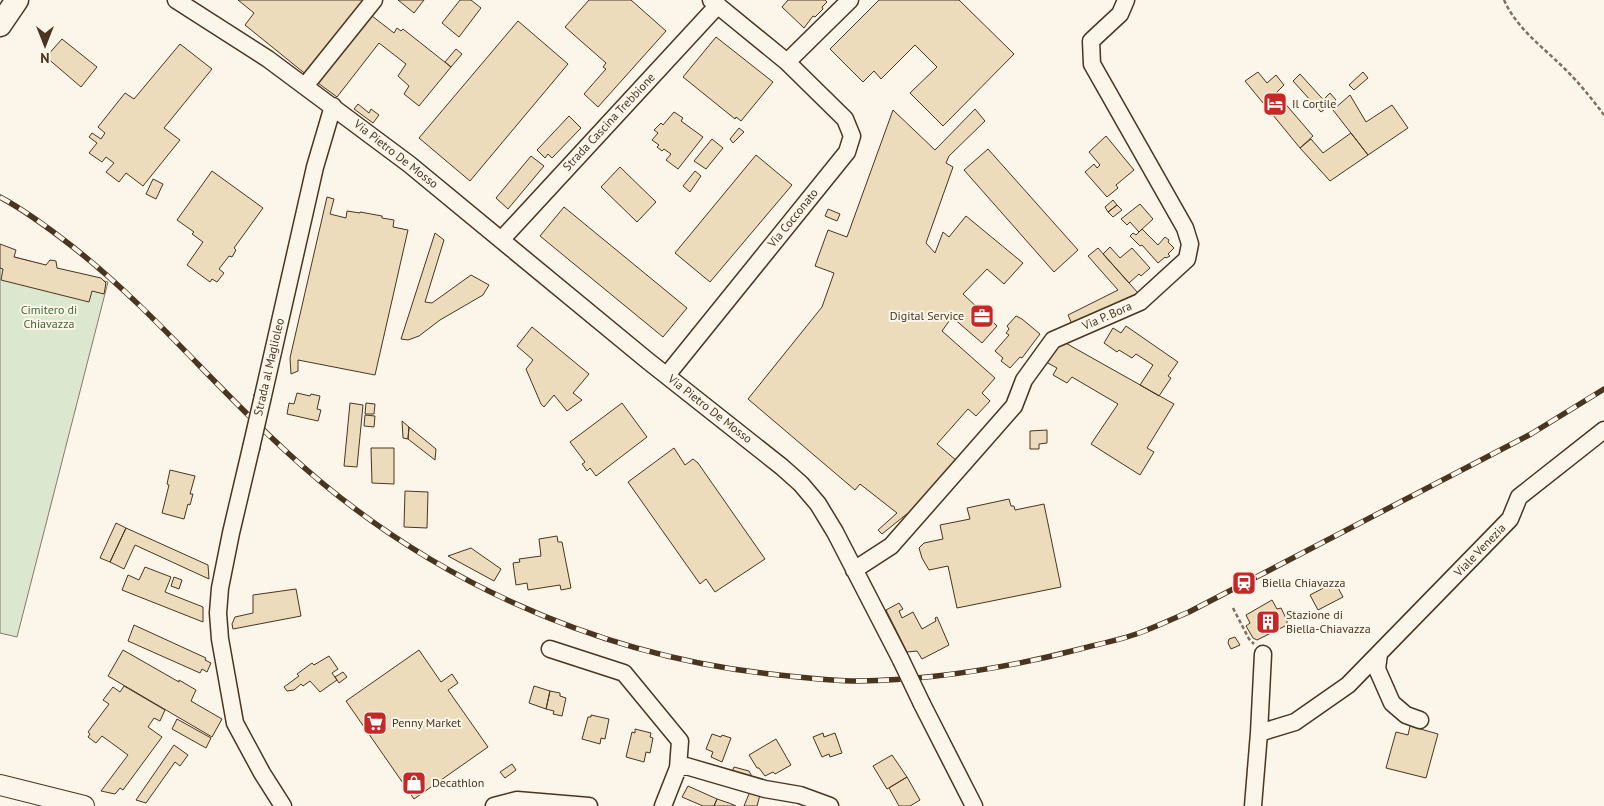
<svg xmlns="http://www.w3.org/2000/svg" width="1604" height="806" viewBox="0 0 1604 806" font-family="'PT Sans',sans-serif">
<rect width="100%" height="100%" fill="#fbf6e9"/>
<!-- green -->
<path fill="#dce7d0" stroke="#887966" d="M0,253L108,282L17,637L0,633Z"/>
<!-- building -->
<path fill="#ecdcbc" stroke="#4a3520" d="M238,0H368L308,76L245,25L254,13Z
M398,0H424L414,13Z
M460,0H471L481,8L459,37L442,23Z
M589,0H631L666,31L598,107L584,94L606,69L603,67L606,63L565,27Z
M788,0H825L827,2L822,7L823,9L815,17L813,16L804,28L782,7Z
M879,0H959L1014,54L943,126L910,93L937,67L915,45L881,79L874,71L863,82L830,49Z
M372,16L394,33L397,28L401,31L403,29L451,67L419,106L404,94L409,86L398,76L406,64L379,43L337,97L318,83Z
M518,21L568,64L470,181L419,138Z
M716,37L773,82L741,121L736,117L735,119L683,77Z
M62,39L97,67L81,87L46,57Z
M180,44L212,69L164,128L180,140L143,186L126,173L119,182L106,172L114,163L106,157L102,162L89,153L97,143L89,137L92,133L101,139L105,133L98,127L125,93L134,99Z
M456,49L462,54L451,67L445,62Z
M1258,72L1267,83L1276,75L1284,85L1276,93L1313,136L1300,148L1245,81Z
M1363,72L1368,78L1354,90L1349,85Z
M1300,74L1329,106L1321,112L1293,81Z
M1330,93L1336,100L1329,106L1323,100Z
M1350,95L1366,122L1392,105L1408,128L1368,155L1333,110Z
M358,104L369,113L371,109L379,115L373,123L354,109Z
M975,109L985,121L949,156L946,163L953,167L926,243L935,253L943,232L949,237L966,216L1023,263L1004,284L987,269L963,294L997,326L982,343L952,317L942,331L995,378L982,393L990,401L976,416L968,409L937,444L957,461L910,515L908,513L882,534L878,530L897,513L860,484L855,490L748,399L822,307L834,273L815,266L828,230L847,237L893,110L935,150Z
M674,112L683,118L681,121L703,137L678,169L666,160L671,154L664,149L662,151L657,147L659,145L652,140L658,133L654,130L661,123L663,125Z
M569,116L581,128L552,158L548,154L545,158L537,150Z
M739,128L744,132L733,143L730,139Z
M1351,133L1368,155L1330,181L1300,148L1311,139L1323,153Z
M1106,136L1134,170L1116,185L1118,188L1107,197L1085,172L1094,164L1097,168L1100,165L1089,152Z
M712,139L723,148L706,169L694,161Z
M988,149L1078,250L1054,272L964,170Z
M756,155L792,185L710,282L675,253Z
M531,156L544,166L508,209L496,198Z
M620,167L656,202L637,222L601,187Z
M212,171L263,208L234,248L236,250L232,257L229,256L219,269L224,273L217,282L212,279L210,282L187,265L203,242L192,234L194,232L177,220Z
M695,171L701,176L690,192L683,186Z
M153,179L163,184L156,199L146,194Z
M327,197L334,199L330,214L346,218L347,211L360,213V212L382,216V218L394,220L393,227L408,230L375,375L298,360V371L291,374L290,358Z
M1113,200L1117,205L1108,212L1105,207Z
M1140,204L1153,219L1139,232L1130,222L1127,225L1121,219Z
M1117,205L1122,210L1113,217L1108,212Z
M564,207L687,308L663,337L540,236Z
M828,209L840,214L837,221L825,216Z
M1142,229L1158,245L1165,237L1169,240L1168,242L1174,248L1168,254L1170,256L1166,258L1165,257L1158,263L1142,245L1140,246L1130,236L1133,233L1136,235Z
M435,233L444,240L425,302L432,303L471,275L489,285L483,295L440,320L419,336L408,340L401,339Z
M0,244L16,250L14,257L46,265L50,260L56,261L57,268L101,278L106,283L104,294L92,291L89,302L1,280L3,269L0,268Z
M1110,247L1120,258L1132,248L1150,268L1141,276L1139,274L1129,283L1103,254Z
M1098,248L1138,293L1072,324L1068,315L1118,290L1088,256Z
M1016,316L1022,319L1040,334L1022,358L1020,357L1010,368L1001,361L1003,358L995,351L1009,335L1006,333L1009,329L1007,326Z
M1126,326L1178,362L1168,376L1171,378L1159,396L1140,385L1153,365L1136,354L1132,358L1119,350L1117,352L1104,343L1113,328L1121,333Z
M532,327L589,374L573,393L582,400L567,411L554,395L544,407L541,404L526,369L533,360L517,346Z
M1062,341L1174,404L1147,448L1154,452L1140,475L1091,444L1118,404L1072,377L1067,383L1053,375L1057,368L1044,361Z
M297,393L310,396L311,394L320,396L317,409L321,410L318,421L287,414L289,403L294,404Z
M350,403L363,405L357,467L344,466Z
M366,403L375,404L374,414H365Z
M622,403L647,437L596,476L590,468L587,471L582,464L585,462L570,442Z
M365,415L375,416L374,427L364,426Z
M402,421L409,427L408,439L403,438Z
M409,427L436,449L435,460L408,439Z
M1047,430V443L1039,444V449H1030V431Z
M371,448H394V484L372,483Z
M674,448L685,465L693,459L698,463L765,559L715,592L706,579L700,584L628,482Z
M170,470L195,476L190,494H193L190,505L188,504L184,519L162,513L169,485L167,484Z
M405,491L428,492L427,528L404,527Z
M1009,499L1011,506H1014L1015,510L1044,504L1061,587L957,608L948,566L929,570L922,558L919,548L924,543L943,539L940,525L970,519L967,508Z
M116,523L126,528L110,562L100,558Z
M126,528L208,565L209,579L135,545L124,569L110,562Z
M557,536L558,542H562L571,588L561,590L560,585L528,590L527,583L516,585L513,563L520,562L519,559L541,556L539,539Z
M471,548L501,569L494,581L448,556Z
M145,567L171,577L165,592L203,607V622L122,590L128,575L139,580Z
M174,577L182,580L179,589L171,586Z
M1335,582L1343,597L1318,610L1310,595Z
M296,589L301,616L233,629L232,624L235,617L253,613V595Z
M1272,600L1277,609L1281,608L1287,620V625L1257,640L1253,638L1246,626L1250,623L1246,615Z
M899,603L903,609L899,611L902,618L913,612L922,629L936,621L935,618L937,617L949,645L922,659L917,651L907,652L886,610Z
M134,625L206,658L205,660L211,663L207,672L202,669L200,673L128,641Z
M1235,637L1240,645L1231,649L1228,643L1229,639Z
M123,650L179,682V680L196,690L191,701L222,719L212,737L108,676Z
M419,650L441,682L452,674L458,683L448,690L488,747L414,799L346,701Z
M329,656L338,669L332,673L337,680L320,692L310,681L303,686L301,684L294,690L287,691L284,687L299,676L297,674L312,663L314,665Z
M343,672L347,677L339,683L335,677Z
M124,686L165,710L160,721L154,718L148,727L162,737L123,790L120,788L115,794L101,791L128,755L102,736L96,743L88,737L90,734L88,732L109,704L103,700L113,687L120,692Z
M534,686L550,691L546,709L529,703Z
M550,691L560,693V696L566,698L562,716L553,714L554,711L546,709Z
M591,715L609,719L605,739L601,738L600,744L582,739L588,717H591Z
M177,719L211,738L206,748L172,729Z
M1410,726L1438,734L1426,778L1386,768L1396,732L1408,735Z
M635,729L651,733L650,737L653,738L650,753L646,752L644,762L626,757L632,732L635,733Z
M823,733L824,737L835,733L842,753L830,757L829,754L822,757L813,737Z
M712,734L721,737L722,735L731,738L722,762L711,757L713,752L706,749Z
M776,739L791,765L775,774L773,772L765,776L759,768H757L749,755Z
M174,745L188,755L180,766L175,762L146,803L136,800Z
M892,755L907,777L887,789L873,766Z
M512,764L516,770L505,778L500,772Z
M734,767L749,771L755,782L731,774Z
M907,777L920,800L910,806H899L889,788Z
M688,786L717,799L714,806H703L682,797Z
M751,789L761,791L757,806H744Z
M717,799L729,803L736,806H714Z"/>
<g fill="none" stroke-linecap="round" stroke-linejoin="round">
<!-- minor casing -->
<g stroke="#4a3520" stroke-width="19">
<path id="minor" d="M176,0L268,59L409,164L648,361L782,467L801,484L818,504L835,532L901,660
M787,62L850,0
M305,86L374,0
M501,240L718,5
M667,375L847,152L852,136L845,119L787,62L711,0
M263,396L315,167L333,106
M251,448L231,533L220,588L218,613L220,639L235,723L262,773L283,806
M854,570L891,546L1014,406L1024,380L1053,340L1140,302L1187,259L1190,244L1185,228L1092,64L1091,41L1120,14L1126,0
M550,649L624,673L680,741L678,768
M1379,654L1377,669L1392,703L1406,715L1420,720
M922,704L974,806
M1259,733L1295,722L1348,685L1510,519L1519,497L1604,430
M494,806L517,800L589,806
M663,806L678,768L686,766L765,789L800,795L830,806
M1253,806L1259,733L1263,654"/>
</g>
<!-- major casing -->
<g stroke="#4a3520" stroke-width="22">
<path id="major" d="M0,785L84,806"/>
</g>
<!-- highway casing -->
<g stroke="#4a3520" stroke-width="25">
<path id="highway" d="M0,25L17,0"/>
</g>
<!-- path -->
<path stroke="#7f6f5c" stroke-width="2.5" stroke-dasharray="4 2.5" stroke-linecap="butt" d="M1504,0C1517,29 1543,47 1566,70C1580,84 1592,99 1604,115
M1233,608L1249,639L1254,644"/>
<!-- minor -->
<use href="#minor" stroke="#fbf6e9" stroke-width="16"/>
<!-- major -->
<use href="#major" stroke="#fbf6e9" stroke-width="20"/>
<!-- highway -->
<use href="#highway" stroke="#fbf6e9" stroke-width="22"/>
<!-- rail casing -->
<g stroke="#4a3520" stroke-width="5.5">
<path id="rail" d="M0,197C26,211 50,229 73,247C152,309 215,387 289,454C422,576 591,654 770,674C799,677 829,681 858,681C933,680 1007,668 1080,649C1099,644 1120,640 1139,633C1156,627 1172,619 1189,612L1531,434L1604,389"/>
</g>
<!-- rail -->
<use href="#rail" stroke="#fbf6e9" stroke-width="4" stroke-dasharray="11" stroke-linecap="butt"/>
<!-- minor-bridge casing -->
<g stroke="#4a3520" stroke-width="19" stroke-linecap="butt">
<path id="minor-bridge" d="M251,448L263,396
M901,660L922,704"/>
</g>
<!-- minor-bridge -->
<use href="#minor-bridge" stroke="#fbf6e9" stroke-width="16"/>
</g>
<!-- icons -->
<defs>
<g id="hotel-square" transform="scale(1.25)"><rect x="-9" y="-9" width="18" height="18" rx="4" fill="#c62828" stroke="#fbf6e9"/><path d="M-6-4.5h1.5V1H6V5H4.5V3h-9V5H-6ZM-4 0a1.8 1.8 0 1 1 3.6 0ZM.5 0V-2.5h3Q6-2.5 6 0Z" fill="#fff"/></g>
<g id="office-square" transform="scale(1.25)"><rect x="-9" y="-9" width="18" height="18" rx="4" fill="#c62828" stroke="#fbf6e9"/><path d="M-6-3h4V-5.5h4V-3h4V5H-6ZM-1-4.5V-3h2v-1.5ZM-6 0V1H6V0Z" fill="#fff"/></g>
<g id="station-square" transform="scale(1.25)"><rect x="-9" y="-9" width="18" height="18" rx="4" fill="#c62828" stroke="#fbf6e9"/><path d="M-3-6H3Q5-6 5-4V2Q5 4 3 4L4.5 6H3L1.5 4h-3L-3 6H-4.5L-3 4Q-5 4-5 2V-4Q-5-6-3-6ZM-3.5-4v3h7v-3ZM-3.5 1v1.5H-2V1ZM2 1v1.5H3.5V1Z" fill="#fff"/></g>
<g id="building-square" transform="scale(1.25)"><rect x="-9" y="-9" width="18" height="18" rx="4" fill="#c62828" stroke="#fbf6e9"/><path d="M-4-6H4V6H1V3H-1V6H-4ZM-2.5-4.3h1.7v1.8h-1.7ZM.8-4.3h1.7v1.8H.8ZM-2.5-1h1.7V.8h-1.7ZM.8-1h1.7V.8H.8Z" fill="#fff"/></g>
<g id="supermarket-square" transform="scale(1.25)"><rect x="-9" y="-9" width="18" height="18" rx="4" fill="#c62828" stroke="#fbf6e9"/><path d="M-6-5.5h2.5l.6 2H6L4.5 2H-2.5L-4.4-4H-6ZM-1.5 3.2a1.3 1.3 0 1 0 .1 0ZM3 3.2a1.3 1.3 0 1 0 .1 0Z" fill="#fff"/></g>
<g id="shop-square" transform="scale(1.25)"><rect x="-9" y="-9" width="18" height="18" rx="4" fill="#c62828" stroke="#fbf6e9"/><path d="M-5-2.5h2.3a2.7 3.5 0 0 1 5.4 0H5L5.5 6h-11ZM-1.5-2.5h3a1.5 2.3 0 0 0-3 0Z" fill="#fff"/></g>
</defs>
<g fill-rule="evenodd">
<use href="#hotel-square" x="1275" y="104"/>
<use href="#office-square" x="982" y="316"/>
<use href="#station-square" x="1244" y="583"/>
<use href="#building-square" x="1268" y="622"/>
<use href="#supermarket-square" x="375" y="723"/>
<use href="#shop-square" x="414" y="783"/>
</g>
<g text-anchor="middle" stroke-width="4" stroke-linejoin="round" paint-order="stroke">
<!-- poi labels -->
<g font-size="12" fill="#4a3520" stroke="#fbf6e9" text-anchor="start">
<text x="1292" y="108">Il Cortile</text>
<text x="964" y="320" text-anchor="end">Digital Service</text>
<text x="1262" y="587">Biella Chiavazza</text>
<text x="1286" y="619">Stazione di<tspan x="1286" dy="14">Biella-Chiavazza</tspan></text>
<text x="392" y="727">Penny Market</text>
<text x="432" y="787">Decathlon</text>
</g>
<!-- street labels -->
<g font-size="12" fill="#4a3520" stroke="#fbf6e9">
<text transform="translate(609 122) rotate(-47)" y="4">Strada Cascina Trebbione</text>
<text transform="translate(396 154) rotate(38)" y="4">Via Pietro De Mosso</text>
<text transform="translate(793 218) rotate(-51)" y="4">Via Cocconato</text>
<text transform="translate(1107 316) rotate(-24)" y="4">Via P. Bora</text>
<text transform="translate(269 367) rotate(-77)" y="4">Strada al Maglioleo</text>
<text transform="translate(710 409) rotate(38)" y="4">Via Pietro De Mosso</text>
<text transform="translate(1480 550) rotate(-46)" y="4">Viale Venezia</text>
</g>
<!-- park labels -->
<g font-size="12" fill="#436837" stroke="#fbf6e9">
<text x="49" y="314">Cimitero di<tspan x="49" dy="14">Chiavazza</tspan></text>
</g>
</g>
<!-- north arrow -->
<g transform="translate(45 45) rotate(180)" stroke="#fbf6e9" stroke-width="4" paint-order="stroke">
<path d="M0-4L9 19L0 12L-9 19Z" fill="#4a3520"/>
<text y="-8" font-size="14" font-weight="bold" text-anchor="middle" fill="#4a3520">N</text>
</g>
</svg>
